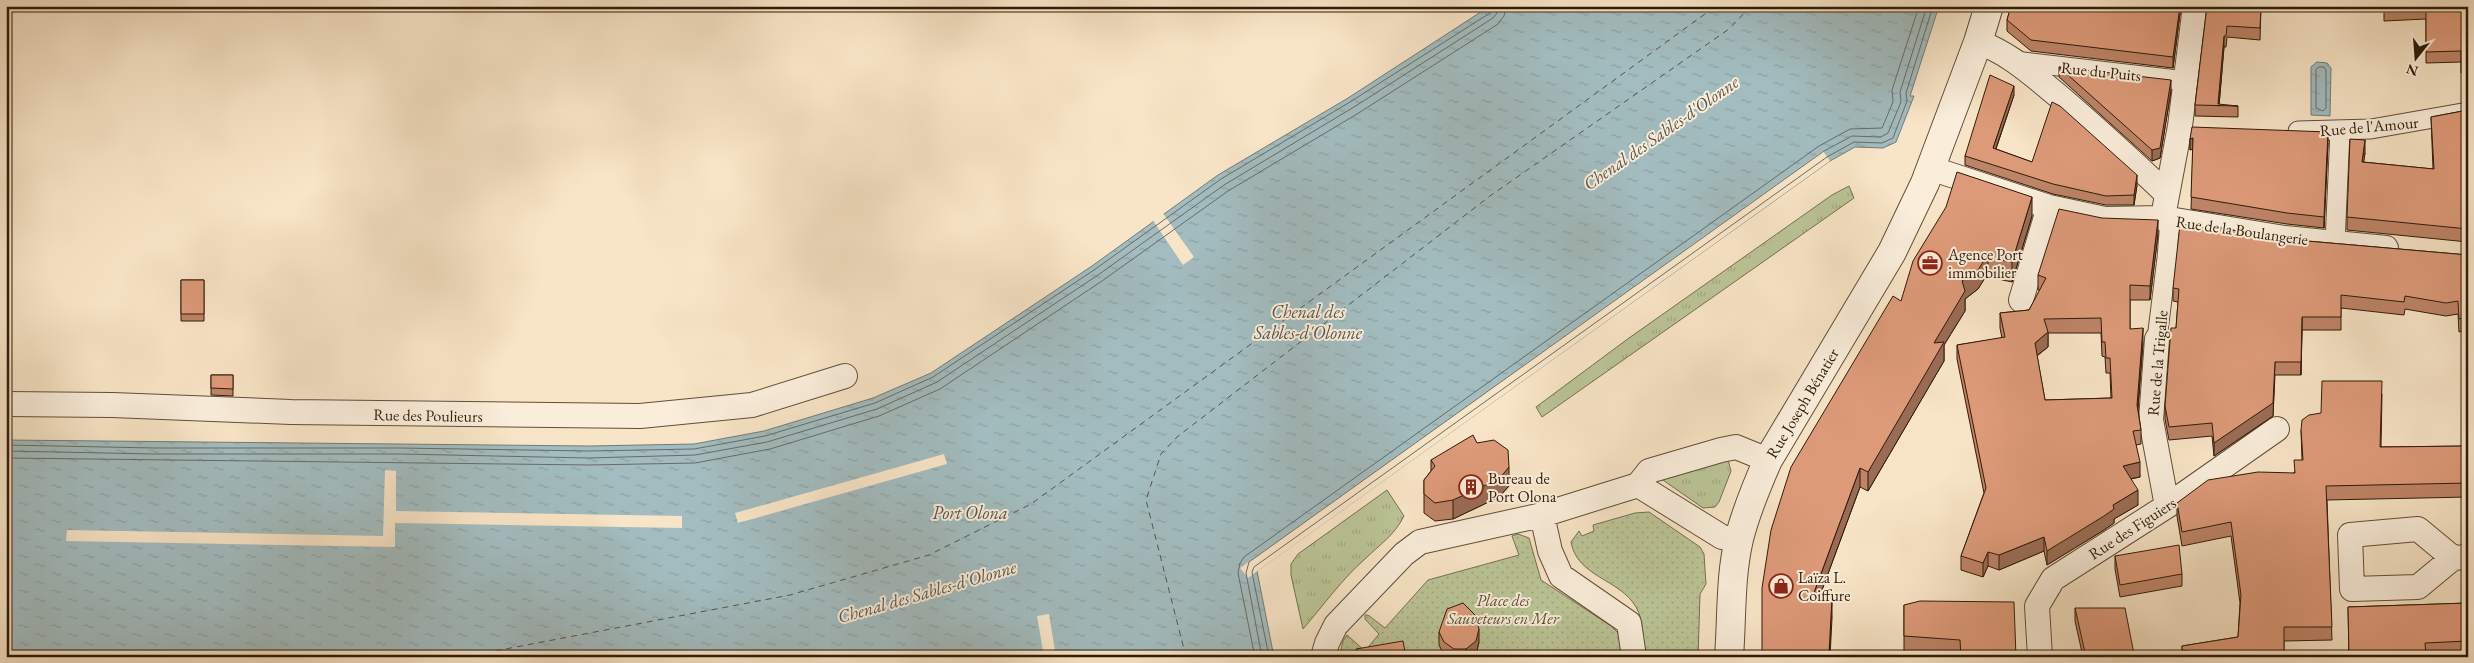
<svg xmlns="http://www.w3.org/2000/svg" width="2474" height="663" viewBox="0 0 2474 663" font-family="'EB Garamond',serif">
<defs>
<pattern id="grass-tufts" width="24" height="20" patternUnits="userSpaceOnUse" patternTransform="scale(1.25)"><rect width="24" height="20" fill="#bbc597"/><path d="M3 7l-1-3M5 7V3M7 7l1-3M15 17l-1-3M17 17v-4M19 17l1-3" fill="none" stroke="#a1a981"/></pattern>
<pattern id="park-dots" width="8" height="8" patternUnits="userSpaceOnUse" patternTransform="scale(1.25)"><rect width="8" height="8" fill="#bbc597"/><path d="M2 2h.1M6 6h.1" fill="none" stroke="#a1a981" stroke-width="1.8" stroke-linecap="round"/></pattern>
<pattern id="water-ripples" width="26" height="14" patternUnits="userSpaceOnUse" patternTransform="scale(1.25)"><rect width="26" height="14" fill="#a2bcbf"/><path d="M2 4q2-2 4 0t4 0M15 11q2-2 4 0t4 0" fill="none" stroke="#8ca1a3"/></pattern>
</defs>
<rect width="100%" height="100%" fill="#f8e5c7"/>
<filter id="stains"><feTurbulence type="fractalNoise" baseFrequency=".004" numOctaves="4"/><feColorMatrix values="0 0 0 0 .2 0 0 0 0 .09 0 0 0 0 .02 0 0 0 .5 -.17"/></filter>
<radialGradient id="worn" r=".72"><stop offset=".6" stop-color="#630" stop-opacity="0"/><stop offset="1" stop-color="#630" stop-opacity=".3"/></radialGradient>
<!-- grass -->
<path fill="url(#grass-tufts)" stroke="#757050" d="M1849,186L1854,198L1542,417L1536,407L1629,338L1832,195Z
M1728,460L1731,471L1719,502L1715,507L1703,508L1660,478Z
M1387,490L1404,516C1394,536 1380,544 1365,559C1342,579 1323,606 1303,629L1291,575V564L1298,554Z"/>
<!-- park -->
<path fill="url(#park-dots)" stroke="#757050" d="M1649,512L1700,547L1704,554L1706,584L1700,594L1698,657H1644C1643,641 1644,620 1636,607C1620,579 1577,577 1571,542L1579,531L1582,536L1594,531L1593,525L1635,513Z
M1518,534L1529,538L1541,580L1611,626L1618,633L1623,657H1339L1343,641L1347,635L1365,651L1379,634L1365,619V615H1368L1385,628L1428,580L1519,555L1512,536Z"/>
<!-- water -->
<path fill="url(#water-ripples)" stroke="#747c76" d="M1490,6H1939L1910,96H1914L1896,142L1883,148L1855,147L1830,161L1257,571L1274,657H6V440L589,446L694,444L764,431L873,398L931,373L1092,266L1218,175L1348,98Z
M2317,62L2327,63L2331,68L2330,116L2311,115V67Z"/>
<!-- pier -->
<path fill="#f8e5c7" d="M1823,151L1830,161L1248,578L1240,568Z
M1162,212L1194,257L1183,265L1152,219Z
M944,454L947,464L738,523L735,513Z
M385,470L396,471V511L682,516V528L395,523V547L66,541L67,530L383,536Z
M1049,614L1056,657H1044L1037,616Z"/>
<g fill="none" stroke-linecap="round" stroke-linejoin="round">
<!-- shore -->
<path stroke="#686c64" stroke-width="1" d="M2319,67H2324L2326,70V108L2323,111L2316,108V70Z
M6,445L155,448H400L589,451L694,449L765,436L875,403L933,377L1094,270L1221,179L1350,102L1490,13L1492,6
M6,451L155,454H400L589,458L695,455L767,442L877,409L937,382L1098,275L1224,185L1354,107L1493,18L1497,13L1499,6
M6,458L589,465L695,463L770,449L879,416L940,389L1102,281L1228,191L1357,114L1498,24L1504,16L1506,6
M1255,657L1238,573L1240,563L1244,557L1819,146L1850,129L1882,128L1893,102L1892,90L1919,6
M1262,657L1246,573L1249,562L1824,151L1852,136L1881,137L1888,133L1901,102L1900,92L1927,6
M1269,657L1252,572L1254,567L1827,157L1854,142L1882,143L1893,138L1907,101L1906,93L1933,6"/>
<!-- ferry -->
<path stroke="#575348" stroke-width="1" stroke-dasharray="6 5" stroke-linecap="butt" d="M463,657L790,595L929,555L1031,504L1716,6
M1186,657L1146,500L1161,454L1177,437L1490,196L1729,29L1751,6"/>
<!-- pedestrian casing -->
<g stroke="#614e38" stroke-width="21">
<path id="pedestrian" d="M2015,61L2186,81
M2298,131L2371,129L2468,112
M2335,243L2340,131
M2157,339L2167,258L2170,219"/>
</g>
<!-- minor casing -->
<g stroke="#614e38" stroke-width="26">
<path id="minor" d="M1978,42C2010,53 2035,77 2061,98C2097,129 2132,161 2167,194
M1930,168L2049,207L2105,219L2163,218L2285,238L2386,248
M2165,206L2180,126L2195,6
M2021,300L2049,207
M2157,339L2151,420L2167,506
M6,404L112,405L291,412L640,416L752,405L845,376
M1638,485L1722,537L1739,540
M1542,515L1550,551L1561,576L1629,623L1634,657
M2453,558L2418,529L2350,535L2352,589L2418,587L2453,558L2468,557
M1323,657L1327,643L1336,625L1404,554L1420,542L1542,515L1638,485L1649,471L1721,450L1736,447L1768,460
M2040,657L2037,606L2053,579L2167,506L2277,429"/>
</g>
<!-- tertiary casing -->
<g stroke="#614e38" stroke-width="30">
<path id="tertiary" d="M1729,657C1732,618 1730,577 1739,539C1746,511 1757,485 1768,460L1892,252L1925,183L1978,42L1989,6"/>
</g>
<!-- pedestrian -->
<use href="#pedestrian" stroke="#faeedb" stroke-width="19"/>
<!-- minor -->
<use href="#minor" stroke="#faeedb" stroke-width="24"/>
<!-- tertiary -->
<use href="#tertiary" stroke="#faeedb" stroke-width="28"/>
</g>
<!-- wall -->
<path fill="#be8468" stroke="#2f1b08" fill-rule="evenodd" d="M2011,6H2181L2173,68L2031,51L2007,31V20Z
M2207,6H2261L2260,40L2227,37L2226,47H2224L2219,105L2238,106V117L2195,116V105Z
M2384,6H2468V73H2461V62L2426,63V19L2384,21Z
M2059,67L2171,91L2160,158L2152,161L2059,77Z
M2014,95L1996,149L2032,162L2137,185L2134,205H2106L2053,194L1965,165V156Z
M2468,110V242L2347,230V217L2365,153L2363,162L2433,169L2431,117Z
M2190,139L2328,143L2324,228L2287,224L2191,209L2193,149L2190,150Z
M2032,216L2012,282L1989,277L1988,273L1978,289L1965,299V311L1944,345V361L1868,491L1860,487L1819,598L1832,618L1762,657L1901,301Z
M2215,227L2284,239L2468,255V330L2459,332L2458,314L2446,316L2405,309L2404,315L2341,308V330H2302L2301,375H2275L2273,416L2214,456L2212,436L2169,440L2165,419V406L2176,328L2178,302L2173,301V288L2215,230Z
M2158,234L2150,300H2130V329L2143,343L2138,409L2141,430V444L2136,445L2140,477L2131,479L2138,505L2114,519V523L2104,530L2047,565L2044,551L1999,570L1988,566L1983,577L1961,570V556L1984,493L1957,359V345L2002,338L2000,328V313L2029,310L2040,290H2038V275ZM2048,333H2101L2102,356L2105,357L2106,373H2110L2111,398L2045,400L2037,356L2048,347Z
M181,280H204V321H181Z
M211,375H233V396L211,395Z
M2382,394L2381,447L2467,446L2468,439V497L2327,500L2332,640L2284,641V657H2182V646L2238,637L2240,603L2231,536L2182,546L2177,516V503L2294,473L2302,460L2301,430L2321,413Z
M1477,443L1509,486L1499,497L1453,519L1435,521L1424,513V480L1431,471V460Z
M2115,556L2182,574V586L2120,597L2115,569Z
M2468,603V655L2426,657H2349L2348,607Z
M1904,605L2016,657H1952L1904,654Z
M2075,608L2134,654V657H2083L2075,621Z
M1439,632L1479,642L1476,654L1472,657H1446L1444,655L1439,645Z"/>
<!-- shaded-wall -->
<path fill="#9b6c55" stroke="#2f1b08" d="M2180,6H2181L2173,68V57Z
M2224,36V47L2219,106H2218Z
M2171,80V91L2160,158L2152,161V150Z
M2014,86V95L1993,157V148Z
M2328,132V143L2324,228V217Z
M2193,138V149L2190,150V139Z
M2365,140V153L2362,175V162Z
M2137,175V185L2134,205V195Z
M2032,197V216L2012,282V262Z
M2158,220V234L2150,300V286Z
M1988,254V273L1978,289L1965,299V311L1944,345V361L1868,491V472L1934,343L1962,281Z
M2302,317V330L2301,375V362Z
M2143,328V343L2137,419V405Z
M2048,332V347L2035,357V343Z
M2275,362L2273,416L2214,456V443Z
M2140,462V477L2123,480V466Z
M1509,467V486L1499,497L1453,519V500Z
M1860,468V487L1812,617V598Z
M2138,490V505L2114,519V523L2104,530L2047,565V551L2113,505Z
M2044,537V551L1999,570V555Z
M1988,552V566L1983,577V563Z
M1832,598V618L1830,657H1829Z
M1479,629V642L1476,654L1472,657H1466V649Z"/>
<!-- building -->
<path fill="#dd9a79" stroke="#2f1b08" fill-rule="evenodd" d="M2011,6H2180L2173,57L2031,40L2007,20Z
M2207,6H2261L2260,28L2227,26L2226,36H2224L2218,104L2238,106L2195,105Z
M2384,6H2468V62H2461V51L2426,52V8L2384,10Z
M2059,67L2171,80L2160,148L2152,150Z
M1990,75L2014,86L1993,148L2032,162L2052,102L2060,106L2137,175L2134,195L2106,196L2053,184L1965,156Z
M2468,110V229L2347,217L2350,139L2365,140L2362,162L2434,169L2431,117Z
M2192,127L2328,132L2324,217L2287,213L2191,197L2193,138L2190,139Z
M1957,172L2032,197L2012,262L1989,258L1988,254L1978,270L1962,281L1965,291L1934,343L1944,342L1868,472L1860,468L1812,598H1832L1829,653H1862V657H1762V588L1771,530L1791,467L1893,296L1901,301L1913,261L1946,207Z
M2059,209L2102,218L2158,220L2150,286L2130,285V329L2143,328L2137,405L2141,430L2133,431L2140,462L2123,466L2138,490L2113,505L2114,509L2104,516L2047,551L2044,537L1999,555L1988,552L1983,563L1961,556L1986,488L1957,345L2005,337L2000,313L2029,310L2046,278L2038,275ZM2101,318L2102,342H2105L2106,358H2110L2112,398L2045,400L2035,343L2048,332L2044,319Z
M2180,224L2218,230L2215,227L2284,239L2468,255V317L2459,319L2458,301L2446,303L2405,296L2404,302L2341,295V317H2302L2301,362H2275L2273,403L2214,443L2212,423L2169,427L2165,406L2171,328H2176L2179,289L2173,288Z
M181,280H204V314H181Z
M211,375H233V389L211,388Z
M2322,381H2382L2380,447L2467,446V439H2468V483L2326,486L2332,627H2284V657H2225L2182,650V646L2238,637L2241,595L2231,522L2182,532L2177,503L2208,480L2258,472L2295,473L2294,460H2303L2301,430L2302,420L2309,415L2321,413Z
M1473,435L1477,443L1494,440L1508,450L1509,467L1499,479L1453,500L1435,503L1424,494V480L1435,466L1431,460Z
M2179,545L2182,574L2120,585L2115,556Z
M1920,601L2014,602L2016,657H1961L1960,640L1904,636V605Z
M1463,603L1475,615L1479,629L1476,641L1466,649H1454L1444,642L1439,632L1447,609Z
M2468,603V641L2425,643L2426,656L2349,657L2348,607Z
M2075,608H2125L2134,654L2116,657H2086Z
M1403,641L1406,657H1358L1356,649Z"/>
<!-- icons -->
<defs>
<g id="office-ring" transform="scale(1.25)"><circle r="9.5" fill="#faeedb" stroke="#8f2418" stroke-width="1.5"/><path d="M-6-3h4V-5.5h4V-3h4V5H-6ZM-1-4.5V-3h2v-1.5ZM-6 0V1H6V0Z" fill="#8f2418"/></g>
<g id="building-ring" transform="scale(1.25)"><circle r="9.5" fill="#faeedb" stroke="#8f2418" stroke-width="1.5"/><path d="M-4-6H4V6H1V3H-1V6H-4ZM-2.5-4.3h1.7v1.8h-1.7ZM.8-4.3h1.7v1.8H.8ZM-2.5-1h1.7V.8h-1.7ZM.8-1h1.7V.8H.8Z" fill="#8f2418"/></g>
<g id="shop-ring" transform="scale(1.25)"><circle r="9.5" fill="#faeedb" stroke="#8f2418" stroke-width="1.5"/><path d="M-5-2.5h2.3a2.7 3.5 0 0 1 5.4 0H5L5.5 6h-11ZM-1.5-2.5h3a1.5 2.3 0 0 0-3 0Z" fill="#8f2418"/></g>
</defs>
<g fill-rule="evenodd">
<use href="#office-ring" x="1930" y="263"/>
<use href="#building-ring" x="1471" y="487"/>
<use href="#shop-ring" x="1781" y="586"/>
</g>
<g text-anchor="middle" stroke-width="4" stroke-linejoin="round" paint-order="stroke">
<!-- street labels -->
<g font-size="16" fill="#2f1b08" stroke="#faeedb">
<text transform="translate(2101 71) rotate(6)" y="6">Rue du Puits</text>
<text transform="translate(2369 126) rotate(-5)" y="6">Rue de l'Amour</text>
<text transform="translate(2242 230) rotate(8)" y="6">Rue de la Boulangerie</text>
<text transform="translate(2157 363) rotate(-85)" y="6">Rue de la Trigalle</text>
<text transform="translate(1802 403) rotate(-59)" y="6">Rue Joseph Bénatier</text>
<text transform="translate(428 415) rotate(1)" y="6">Rue des Poulieurs</text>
<text transform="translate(2132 528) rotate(-33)" y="6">Rue des Figuiers</text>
</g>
<!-- poi labels -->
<g font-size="16" fill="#2f1b08" stroke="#faeedb" text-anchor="start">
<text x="1948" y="260">Agence Port<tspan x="1948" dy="18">immobilier</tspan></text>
<text x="1488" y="484">Bureau de<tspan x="1488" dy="18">Port Olona</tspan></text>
<text x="1798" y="583">Laïza L.<tspan x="1798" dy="18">Coiffure</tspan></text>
</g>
<!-- park labels -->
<g font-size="16" font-style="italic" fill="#594e33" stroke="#faeedb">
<text x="1503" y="606">Place des<tspan x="1503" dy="18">Sauveteurs en Mer</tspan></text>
</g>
<!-- water labels -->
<g font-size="18" font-style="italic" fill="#575348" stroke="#faeedb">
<text transform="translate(1661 133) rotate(-35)" y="6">Chenal des Sables-d'Olonne</text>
<text x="1308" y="318">Chenal des<tspan x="1308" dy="21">Sables-d'Olonne</tspan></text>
<text x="970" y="519">Port Olona</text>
<text transform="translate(927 592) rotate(-16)" y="6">Chenal des Sables-d'Olonne</text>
</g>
</g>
<!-- margin -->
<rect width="2474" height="663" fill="none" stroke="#f8e5c7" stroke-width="25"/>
<rect x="8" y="8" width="2459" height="648" fill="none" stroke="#2f1b08" stroke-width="2.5"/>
<rect x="12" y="12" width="2449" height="638" fill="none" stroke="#2f1b08"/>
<!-- north arrow -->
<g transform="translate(2416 58) rotate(197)" stroke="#faeedb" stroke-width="4" paint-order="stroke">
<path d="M0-4L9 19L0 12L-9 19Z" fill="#2f1b08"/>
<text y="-8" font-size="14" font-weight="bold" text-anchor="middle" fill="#2f1b08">N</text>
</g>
<rect width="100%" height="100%" filter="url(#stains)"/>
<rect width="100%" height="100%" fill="url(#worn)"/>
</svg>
